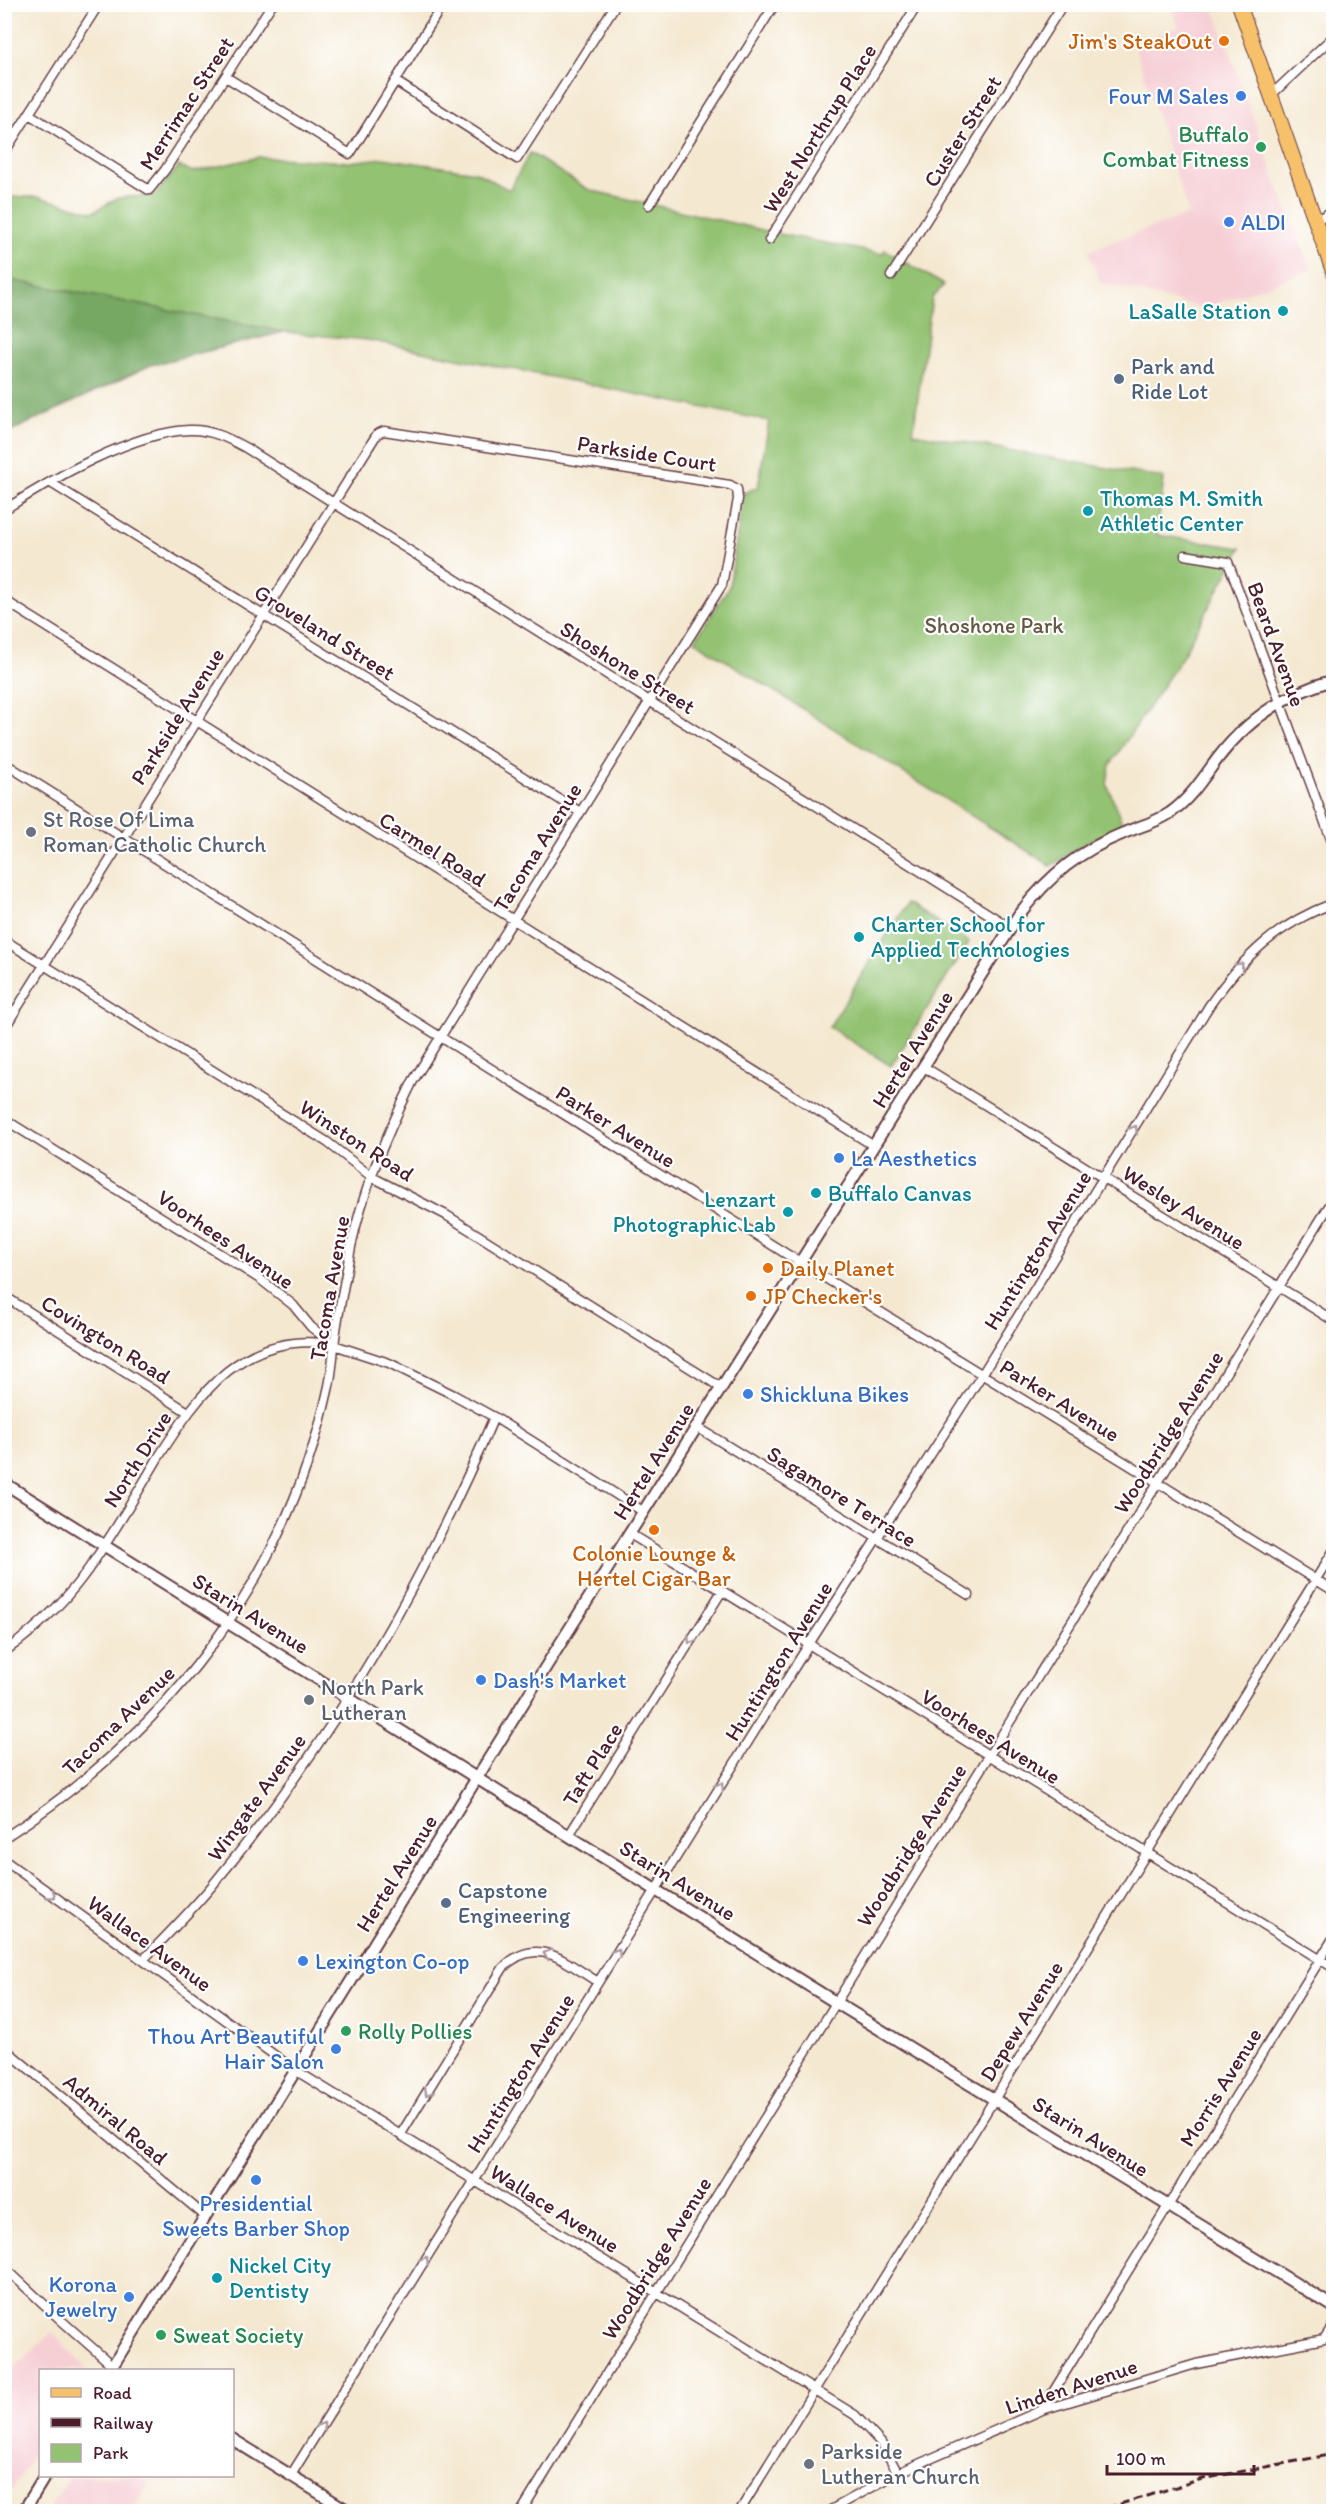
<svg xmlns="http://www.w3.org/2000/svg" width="1338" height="2516" viewBox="0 0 1338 2516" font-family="Itim,sans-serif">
<rect width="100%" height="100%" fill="#fff"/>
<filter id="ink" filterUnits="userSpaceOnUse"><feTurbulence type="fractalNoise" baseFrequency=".0167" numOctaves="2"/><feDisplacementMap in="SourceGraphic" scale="12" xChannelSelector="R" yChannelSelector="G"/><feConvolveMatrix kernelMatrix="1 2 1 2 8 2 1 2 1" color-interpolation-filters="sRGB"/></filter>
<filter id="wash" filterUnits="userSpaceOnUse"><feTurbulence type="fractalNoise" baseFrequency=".008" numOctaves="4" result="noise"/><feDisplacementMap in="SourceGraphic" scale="24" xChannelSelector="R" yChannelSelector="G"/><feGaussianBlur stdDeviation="1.35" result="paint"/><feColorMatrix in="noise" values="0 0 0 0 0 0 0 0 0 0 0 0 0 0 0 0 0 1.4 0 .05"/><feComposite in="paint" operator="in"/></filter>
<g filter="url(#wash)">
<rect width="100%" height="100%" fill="#f4e8d0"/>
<!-- built -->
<path fill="#f6cfd5" d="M1171,5H1213L1276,182L1311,270L1204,308L1100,283L1088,251L1189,214L1134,44L1179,27Z
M52,2332L86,2369L85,2370H40V2444L5,2502V2382L11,2371Z
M70,2476H140L150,2482L132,2511H48Z"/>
<!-- green -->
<path fill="#93c272" stroke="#6e704e" stroke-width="1.5" d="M530,153L589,190L784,235L882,254L885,250L944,285L932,298L913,433L1164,478L1157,535L1241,548L1180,660L1110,765L1107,784L1124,828L1087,842L1051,866L695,641L729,587L744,493L758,487L769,421L368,340L284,332L5,279V197H39L93,212L118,198L155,195L179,166L193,172L259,157L350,162L383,158L476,172L509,190Z
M907,903L969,942L891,1066L829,1027Z"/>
<!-- forest -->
<path fill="#76a864" stroke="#606448" stroke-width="1.5" d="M5,279L284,332L151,365L5,434Z"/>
</g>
<g filter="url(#ink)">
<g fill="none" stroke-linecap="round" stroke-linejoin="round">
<!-- minor casing -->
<g stroke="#643d44" stroke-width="11">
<path id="minor" d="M226,77L350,154L443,4
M395,81L517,159L616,4
M1270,96L1334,36
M29,114L149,190L165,170L272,4
M4,153L99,4
M649,205L775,4
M1315,221L1334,210
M769,240L918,4
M891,276L1063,4
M51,483L580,812
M4,510C50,480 133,432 189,430C210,429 228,438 246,448L1011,928
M1185,555L1228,562L1334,847
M4,600L874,1146
M4,763L788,1255L1334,1591
M4,940L327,1142L372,1177L446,1215L722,1388
M4,1029L377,434L384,431L730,485L737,489L738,499L722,585L413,1081C387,1133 363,1189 351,1247C346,1275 340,1303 336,1331C333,1349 333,1368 329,1386C287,1579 168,1732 4,1838
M924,1067L1334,1321
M4,1119L260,1279L293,1305L311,1327L334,1345L389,1363L454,1395L494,1417L644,1512
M4,1296L188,1412
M697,1427L969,1595
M630,1534L1334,1968
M4,1652C41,1626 71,1596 96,1558C118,1526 138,1492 158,1458C200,1392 243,1331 331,1344
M569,1835L722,1591
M4,1860L295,2070L855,2415L881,2443L898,2473
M143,1960C166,1936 190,1912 211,1887C329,1746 422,1585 494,1417
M4,2048L205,2216
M401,2134L503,1968C537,1933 566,1963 598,1982
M4,2267L62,2321L113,2366
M1042,2410L1334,1937
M291,2475L809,1644L983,1373L1209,1006C1243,957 1277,924 1334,903
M521,2512L1334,1198
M739,2512L1334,1550
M827,2512L898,2473L1042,2410L1196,2364L1324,2339L1334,2324"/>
</g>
<!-- tertiary casing -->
<g stroke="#643d44" stroke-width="14">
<path id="tertiary" d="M4,1483L835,2002L1334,2307
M110,2370L550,1660L1020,913C1050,875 1079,851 1124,833C1140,826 1155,823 1170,813C1191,798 1203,778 1218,758C1248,719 1286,693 1334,680
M232,2439L350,2512
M23,2512L45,2476"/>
</g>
<!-- primary casing -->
<g stroke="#643d44" stroke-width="16">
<path id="primary" d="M1239,4L1334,274"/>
</g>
<!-- minor -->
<use href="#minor" stroke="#fff" stroke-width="8"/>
<!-- tertiary -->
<use href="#tertiary" stroke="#fff" stroke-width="10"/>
<!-- primary -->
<use href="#primary" stroke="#f6c16b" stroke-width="14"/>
<!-- rail -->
<path stroke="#4a1f2b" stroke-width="3" stroke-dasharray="9 4.5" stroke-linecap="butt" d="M1094,2512L1202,2479L1334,2454"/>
</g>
<!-- one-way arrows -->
<defs><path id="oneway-chevron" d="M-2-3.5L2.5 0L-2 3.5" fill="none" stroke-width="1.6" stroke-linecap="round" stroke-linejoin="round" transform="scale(1.5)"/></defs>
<g stroke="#ae9aa0">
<use href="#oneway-chevron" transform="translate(1240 966) rotate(-49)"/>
<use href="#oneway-chevron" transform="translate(1134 1129) rotate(-58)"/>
<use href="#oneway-chevron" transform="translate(691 1640) rotate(122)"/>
<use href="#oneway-chevron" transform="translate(720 1786) rotate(-58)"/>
<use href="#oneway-chevron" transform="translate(52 1895) rotate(36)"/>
<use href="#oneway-chevron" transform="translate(617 1952) rotate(-58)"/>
<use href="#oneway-chevron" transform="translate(547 1954) rotate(-163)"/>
<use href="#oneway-chevron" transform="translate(428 2092) rotate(122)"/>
<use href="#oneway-chevron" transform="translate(425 2260) rotate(-58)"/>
<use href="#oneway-chevron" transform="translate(322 2426) rotate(-58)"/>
</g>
</g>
<!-- markers -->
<g fill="#e8710a" stroke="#fff" stroke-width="2">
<circle cx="1224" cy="41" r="6"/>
<circle cx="768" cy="1268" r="6"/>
<circle cx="751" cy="1296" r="6"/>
<circle cx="654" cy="1530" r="6"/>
</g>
<g fill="#3f7fe0" stroke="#fff" stroke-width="2">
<circle cx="1241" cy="96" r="6"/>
<circle cx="1229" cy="222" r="6"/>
<circle cx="839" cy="1158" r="6"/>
<circle cx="748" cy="1394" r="6"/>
<circle cx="481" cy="1680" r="6"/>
<circle cx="303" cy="1961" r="6"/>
<circle cx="336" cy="2049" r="6"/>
<circle cx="256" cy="2180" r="6"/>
<circle cx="129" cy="2297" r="6"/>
</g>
<g fill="#2e9e5b" stroke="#fff" stroke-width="2">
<circle cx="1261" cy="147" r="6"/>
<circle cx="346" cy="2031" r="6"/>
<circle cx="161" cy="2335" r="6"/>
</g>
<g fill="#0f9aa8" stroke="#fff" stroke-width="2">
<circle cx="1283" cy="311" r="6"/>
<circle cx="1088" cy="511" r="6"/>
<circle cx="859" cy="937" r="6"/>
<circle cx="816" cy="1193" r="6"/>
<circle cx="788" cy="1212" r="6"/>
<circle cx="217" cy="2278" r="6"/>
</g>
<g fill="#5c6f8a" stroke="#fff" stroke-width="2">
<circle cx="1119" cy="379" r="6"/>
<circle cx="446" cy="1903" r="6"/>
</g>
<g fill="#6b7280" stroke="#fff" stroke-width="2">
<circle cx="31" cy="832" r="6"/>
<circle cx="309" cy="1700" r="6"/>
<circle cx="809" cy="2464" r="6"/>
</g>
<g text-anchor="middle" stroke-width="4.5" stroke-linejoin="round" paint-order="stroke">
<!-- food labels -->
<g font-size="22" fill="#c56008" stroke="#fff" text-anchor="start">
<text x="1212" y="49" text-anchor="end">Jim's SteakOut</text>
<text x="780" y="1276">Daily Planet</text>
<text x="763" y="1304">JP Checker's</text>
<text x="654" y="1561" text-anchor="middle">Colonie Lounge &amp;<tspan x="654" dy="25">Hertel Cigar Bar</tspan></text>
</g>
<!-- shop labels -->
<g font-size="22" fill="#366cbe" stroke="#fff" text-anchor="start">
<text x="1229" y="104" text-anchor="end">Four M Sales</text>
<text x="1241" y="230">ALDI</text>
<text x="851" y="1166">La Aesthetics</text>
<text x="760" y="1402">Shickluna Bikes</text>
<text x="493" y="1688">Dash's Market</text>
<text x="315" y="1969">Lexington Co-op</text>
<text x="324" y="2044" text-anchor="end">Thou Art Beautiful<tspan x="324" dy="25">Hair Salon</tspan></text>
<text x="256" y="2211" text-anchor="middle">Presidential<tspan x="256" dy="25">Sweets Barber Shop</tspan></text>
<text x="117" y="2292" text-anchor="end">Korona<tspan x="117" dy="25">Jewelry</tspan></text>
</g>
<!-- street labels -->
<g font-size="22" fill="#4a1f2b" stroke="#fff">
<text transform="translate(186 103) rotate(-57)" y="8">Merrimac Street</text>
<text transform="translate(819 128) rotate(-58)" y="8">West Northrup Place</text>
<text transform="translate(962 131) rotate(-58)" y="8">Custer Street</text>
<text transform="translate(647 453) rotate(9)" y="8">Parkside Court</text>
<text transform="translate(325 632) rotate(32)" y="8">Groveland Street</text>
<text transform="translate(1277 644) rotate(70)" y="8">Beard Avenue</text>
<text transform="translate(628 667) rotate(32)" y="8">Shoshone Street</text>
<text transform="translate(177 716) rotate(-58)" y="8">Parkside Avenue</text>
<text transform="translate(537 847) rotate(-58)" y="8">Tacoma Avenue</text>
<text transform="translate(433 849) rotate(32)" y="8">Carmel Road</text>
<text transform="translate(912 1049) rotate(-58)" y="8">Hertel Avenue</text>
<text transform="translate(616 1126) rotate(32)" y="8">Parker Avenue</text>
<text transform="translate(357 1140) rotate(33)" y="8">Winston Road</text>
<text transform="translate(1184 1207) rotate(32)" y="8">Wesley Avenue</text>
<text transform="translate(226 1239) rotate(34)" y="8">Voorhees Avenue</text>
<text transform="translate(1037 1250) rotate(-58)" y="8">Huntington Avenue</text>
<text transform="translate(329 1288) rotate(-80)" y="8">Tacoma Avenue</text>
<text transform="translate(106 1339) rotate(32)" y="8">Covington Road</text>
<text transform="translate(1060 1400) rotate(32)" y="8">Parker Avenue</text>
<text transform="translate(1168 1432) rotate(-58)" y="8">Woodbridge Avenue</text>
<text transform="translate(137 1459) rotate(-58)" y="8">North Drive</text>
<text transform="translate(653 1461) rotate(-58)" y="8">Hertel Avenue</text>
<text transform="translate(842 1496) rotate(32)" y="8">Sagamore Terrace</text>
<text transform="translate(251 1613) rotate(32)" y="8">Starin Avenue</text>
<text transform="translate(778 1661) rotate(-58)" y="8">Huntington Avenue</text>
<text transform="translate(118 1720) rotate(-44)" y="8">Tacoma Avenue</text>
<text transform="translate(991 1736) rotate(32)" y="8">Voorhees Avenue</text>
<text transform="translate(592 1764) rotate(-58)" y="8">Taft Place</text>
<text transform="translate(256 1797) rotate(-54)" y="8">Wingate Avenue</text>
<text transform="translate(911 1845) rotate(-58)" y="8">Woodbridge Avenue</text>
<text transform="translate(396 1873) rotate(-58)" y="8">Hertel Avenue</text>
<text transform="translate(678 1880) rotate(32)" y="8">Starin Avenue</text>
<text transform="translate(150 1943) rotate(36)" y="8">Wallace Avenue</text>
<text transform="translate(1021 2021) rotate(-58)" y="8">Depew Avenue</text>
<text transform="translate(520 2073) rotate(-58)" y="8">Huntington Avenue</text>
<text transform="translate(1220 2087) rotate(-58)" y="8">Morris Avenue</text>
<text transform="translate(116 2119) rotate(40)" y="8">Admiral Road</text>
<text transform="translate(1091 2136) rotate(32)" y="8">Starin Avenue</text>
<text transform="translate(555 2208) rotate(32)" y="8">Wallace Avenue</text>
<text transform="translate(656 2258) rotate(-58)" y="8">Woodbridge Avenue</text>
<text transform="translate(1071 2386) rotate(-18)" y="8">Linden Avenue</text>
</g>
<!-- leisure labels -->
<g font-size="22" fill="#27864d" stroke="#fff" text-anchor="start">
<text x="1249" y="142" text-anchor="end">Buffalo<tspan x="1249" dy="25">Combat Fitness</tspan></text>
<text x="358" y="2039">Rolly Pollies</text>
<text x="173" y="2343">Sweat Society</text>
</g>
<!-- culture labels -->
<g font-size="22" fill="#0d838f" stroke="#fff" text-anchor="start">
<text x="1271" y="319" text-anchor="end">LaSalle Station</text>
<text x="1100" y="506">Thomas M. Smith<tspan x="1100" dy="25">Athletic Center</tspan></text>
<text x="871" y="932">Charter School for<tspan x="871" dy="25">Applied Technologies</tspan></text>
<text x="828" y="1201">Buffalo Canvas</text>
<text x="776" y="1207" text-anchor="end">Lenzart<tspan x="776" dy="25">Photographic Lab</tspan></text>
<text x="229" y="2273">Nickel City<tspan x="229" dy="25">Dentisty</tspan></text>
</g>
<!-- service labels -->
<g font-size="22" fill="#4e5e75" stroke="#fff" text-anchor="start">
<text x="1131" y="374">Park and<tspan x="1131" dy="25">Ride Lot</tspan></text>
<text x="458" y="1898">Capstone<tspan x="458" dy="25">Engineering</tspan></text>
</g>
<!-- park labels -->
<g font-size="22" fill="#645844" stroke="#fff">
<text x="994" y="633">Shoshone Park</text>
</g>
<!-- worship labels -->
<g font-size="22" fill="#5b616d" stroke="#fff" text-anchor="start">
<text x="43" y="827">St Rose Of Lima<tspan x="43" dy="25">Roman Catholic Church</tspan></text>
<text x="321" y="1695">North Park<tspan x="321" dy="25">Lutheran</tspan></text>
<text x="821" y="2459">Parkside<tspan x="821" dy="25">Lutheran Church</tspan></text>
</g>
</g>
<!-- margin -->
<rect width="1338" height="2516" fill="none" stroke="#fff" stroke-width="24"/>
<!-- legend -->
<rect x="39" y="2369" width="195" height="108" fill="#ffffff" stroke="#b7a5aa" stroke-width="1.5"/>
<rect x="51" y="2388" width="30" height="9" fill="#f6c16b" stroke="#b7a5aa" stroke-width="1.5"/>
<text x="93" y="2399" font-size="18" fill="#4a1f2b">Road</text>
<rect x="51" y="2418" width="30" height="9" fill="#4a1f2b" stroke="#b7a5aa" stroke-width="1.5"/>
<text x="93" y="2429" font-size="18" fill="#4a1f2b">Railway</text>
<rect x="51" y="2444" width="30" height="18" fill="#93c272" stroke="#b7a5aa" stroke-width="1.5"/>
<text x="93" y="2459" font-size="18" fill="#4a1f2b">Park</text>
<!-- scale -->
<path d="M1107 2465v9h147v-9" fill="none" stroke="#4a1f2b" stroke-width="3"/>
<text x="1116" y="2465" font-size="18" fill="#4a1f2b" stroke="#ffffff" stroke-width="4.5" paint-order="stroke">100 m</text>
</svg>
